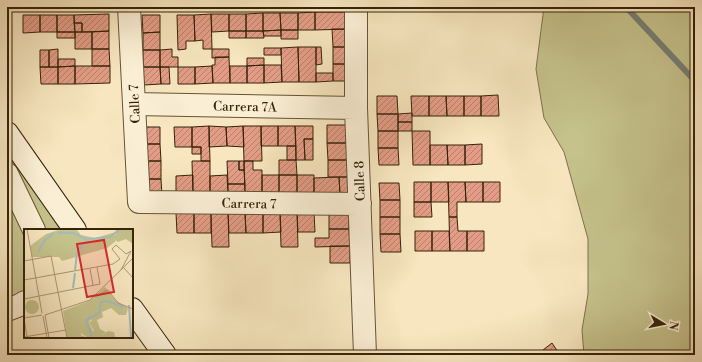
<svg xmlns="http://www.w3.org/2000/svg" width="702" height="362" viewBox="0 0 702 362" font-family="'Libre Bodoni',serif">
<defs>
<pattern id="building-hatch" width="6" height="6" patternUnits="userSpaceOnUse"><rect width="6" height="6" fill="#e39d86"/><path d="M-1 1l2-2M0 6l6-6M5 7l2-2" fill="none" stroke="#b9806c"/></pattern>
</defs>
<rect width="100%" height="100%" fill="#f7e6bf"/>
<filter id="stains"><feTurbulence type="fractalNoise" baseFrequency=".005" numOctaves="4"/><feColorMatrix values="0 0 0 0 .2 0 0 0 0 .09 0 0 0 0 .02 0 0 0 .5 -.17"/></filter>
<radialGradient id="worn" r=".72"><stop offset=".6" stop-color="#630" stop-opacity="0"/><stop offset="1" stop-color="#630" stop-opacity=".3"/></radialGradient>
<!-- green -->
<path fill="#c5c28c" stroke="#7e724a" d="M544,7H695V355H584L582,330L588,294V239L564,152L544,118L536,69Z
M7,140L65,230H25V302L7,313Z"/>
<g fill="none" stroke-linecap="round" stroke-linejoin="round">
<!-- stream -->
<path stroke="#777f75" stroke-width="6" d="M626,7L695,81"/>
</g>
<!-- building -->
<path fill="url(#building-hatch)" stroke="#362309" d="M315,12H349L350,29L315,30Z
M315,12V30H298V13Z
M263,13H280L281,30L263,31Z
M263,13V31H246V14Z
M280,13H298V30H281Z
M109,14V31L82,32V23H74V15Z
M211,14H229V31L212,32Z
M211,14L212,49H203V40L195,41L194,15Z
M229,14H246V31H229Z
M23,15H40V32L23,33Z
M40,15H57V32H40Z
M57,15H74L75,32H57Z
M142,15H160V32L143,33Z
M177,15H194L195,41H186V49L178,50Z
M74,23H82V32H75Z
M332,29H350V47H333Z
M281,30H298V39H281Z
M281,30V36H264L263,31Z
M109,31V49H92V32Z
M229,31H246V38H229Z
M246,31H263L264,38H246Z
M57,32H75V38H57Z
M75,32H92V49H75Z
M160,32V50H143V33Z
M298,47L299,82H282L281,48Z
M298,47H316V82H299Z
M316,47H321L322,64L316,65Z
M333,47H350V64H333Z
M264,48H281V55H264Z
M58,49V67H49V50Z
M92,49H109L110,66H92Z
M172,49V57H178V67H160V50Z
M212,49H229V57L212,58Z
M40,50H49V67H40Z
M143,50H160V67H143Z
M215,57H229L230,83H213L212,65H215Z
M247,58H264V65L247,66Z
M58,59H75V66L58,67Z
M333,64H350L351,81H333Z
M264,65V83H247V66Z
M264,65H281L282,82L264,83Z
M75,66H110V83L75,84Z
M75,66V84H58V67Z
M212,66L213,83L195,84V67Z
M230,66H247V83H230Z
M40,67H58V84H41Z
M143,67H160L161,84L144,85Z
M160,67H169L170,84H161Z
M178,67H195V84H178Z
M316,73H333V81L316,82Z
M498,95L499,116H481V96Z
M377,96H397L398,114H377Z
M411,96H429V116H412Z
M429,96H446L447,116H429Z
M446,96H464V116H447Z
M464,96H481V116H464Z
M412,113V122H398V114Z
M377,114H398V131H378Z
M398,122H412V131H398Z
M327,125H347V143H327Z
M209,126L226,127L227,146L209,147Z
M209,126L210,161H201V147H192V127Z
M243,126H261L262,161H244Z
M243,126L244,147L227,146L226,127Z
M261,126H278V146H261Z
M278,126H295L296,146H278Z
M295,126H313V139H304L305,160H296Z
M140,127H160V144H140Z
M174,127H192V147H175Z
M378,131H398V148H378Z
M412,131H430V165H413Z
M304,139H313V160H305Z
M327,143H347L348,160H328Z
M140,144H160L161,161H141Z
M482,144V164L465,165V145Z
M430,145H447L448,165H430Z
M447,145H465V165H448Z
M287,146H296V160H287Z
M192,147H201V154H192Z
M378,148H398L399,165H379Z
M279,160H296L297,175H279Z
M328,160H348V177H328Z
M141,161H161V179H141Z
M192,161H210V195L193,196Z
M227,161H239V170H244L245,184H228Z
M239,161H244V170H239Z
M244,161H253V170H262V195H245Z
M193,175V196H176V176Z
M227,175L228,195H210V176Z
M262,175H279V195H262Z
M279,175H297V195H279Z
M297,175H314V195H297Z
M339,177H348L349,194H340Z
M339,177L340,194L314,195V178Z
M141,179H161L162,196H142Z
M414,182H431V202H414Z
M431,182H448L449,202H431Z
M448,182H465L466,202H457V217H449Z
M465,182H483V202H466Z
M483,182H500V202H483Z
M379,183H399L400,200H380Z
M228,184H245V195H228Z
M380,200H400V217H380Z
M414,202H431L432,217H414Z
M228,212L245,213L246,233H229Z
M228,212L229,247H212L211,213Z
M263,212H280L281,232L263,233Z
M263,212V233H246L245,213Z
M280,212H297L298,247H281Z
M297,212H314L315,232H298Z
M329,212H349V229H329Z
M176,213H194V233H177Z
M194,213H211V233H194Z
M380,217H400V234H380Z
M449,217H457L458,231H467V251H450Z
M329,229H349L350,246L315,247V238H329Z
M415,231H432V251H415Z
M432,231H449L450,251H432Z
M467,231H484V251H467Z
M380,234H400L401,252H381Z
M330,246H350V263H330Z
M552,343L560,355H539L538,354Z"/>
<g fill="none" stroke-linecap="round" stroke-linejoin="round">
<!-- street casing -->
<g stroke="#665436" stroke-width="24">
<path id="street" d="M129,7L139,202L360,204
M356,7V108L365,355
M134,104L356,108
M7,174L34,230
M7,310L20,305L25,302"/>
</g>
<!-- secondary casing -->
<g stroke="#362309" stroke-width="24">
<path id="secondary" d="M7,133L75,230
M132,309L165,355"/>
</g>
<!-- street -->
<use href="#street" stroke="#faefd5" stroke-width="22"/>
<!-- secondary -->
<use href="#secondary" stroke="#faefd5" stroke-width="22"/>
</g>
<g text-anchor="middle" stroke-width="3.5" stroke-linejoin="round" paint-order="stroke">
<!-- street labels -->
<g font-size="13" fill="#362309" stroke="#faefd5">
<text transform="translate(134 104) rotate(-93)" y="5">Calle 7</text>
<text transform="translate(245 106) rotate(1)" y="5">Carrera 7A</text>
<text transform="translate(359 181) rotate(-92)" y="5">Calle 8</text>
<text transform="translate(249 203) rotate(1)" y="5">Carrera 7</text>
</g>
</g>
<!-- overview -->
<g transform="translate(24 229)">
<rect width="109" height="109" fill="#f7e6bf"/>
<path d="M38,0H52L57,6L71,9L92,3L90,10L92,12L83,19L38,32L35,28H8L6,17L22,5ZM81,58L91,71L104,79L102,86H95L87,79L78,83L79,88L73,91L76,100L71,103L65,94L68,91L56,86L57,106L64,109H43L39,82L65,72ZM84,102L90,103L91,109H69L70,106L81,105Z" fill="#c5c28c"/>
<path d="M92,0H109V15L102,10L94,13L90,10L88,7L92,6ZM63,82L69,85L65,94L69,102L76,100L83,104L64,109L51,100L49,90L52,86H59Z" fill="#c5c28c"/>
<path d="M1 78a7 7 0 1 1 14 0a7 7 0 1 1-14 0Z" fill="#c5c28c"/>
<path fill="none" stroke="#a3bcbd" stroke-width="2" d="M33,4H49L64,11M14,23L21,11L30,4M51,41L53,24L59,15L67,10L86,8L96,0M49,59L51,44M105,76L107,109M68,109L62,91L75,84L77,73L83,72L99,78"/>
<path fill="none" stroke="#aa9876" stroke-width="1" d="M3,0L18,84M0,32L27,27L43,109M99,38L109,49M66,40L69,56M0,51L89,35L96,30L88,20L92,16L102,25L107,22L97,41M71,68L84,61L94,74L109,80M0,70L76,55L73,38M21,86L25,109M21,86L66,71L109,29M19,87L23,109M0,89L18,86M0,90L3,108M0,108L42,101"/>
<path fill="#d62828" fill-opacity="0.15" stroke="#d62828" stroke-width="2" d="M80,11L90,63L63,68L53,15Z"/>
<rect width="109" height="109" fill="none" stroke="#362309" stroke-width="2"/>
</g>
<!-- margin -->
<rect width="702" height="362" fill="none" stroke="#f7e6bf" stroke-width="24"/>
<rect x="8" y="8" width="686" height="346" fill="none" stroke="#362309" stroke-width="2"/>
<rect x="12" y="12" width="678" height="338" fill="none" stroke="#362309"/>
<!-- north arrow -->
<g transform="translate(664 324) rotate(100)" stroke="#faefd5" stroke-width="3" paint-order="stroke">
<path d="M0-3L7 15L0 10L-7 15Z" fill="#362309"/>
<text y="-6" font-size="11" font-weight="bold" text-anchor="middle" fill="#362309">N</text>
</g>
<rect width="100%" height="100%" filter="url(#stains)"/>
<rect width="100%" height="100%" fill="url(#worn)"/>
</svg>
